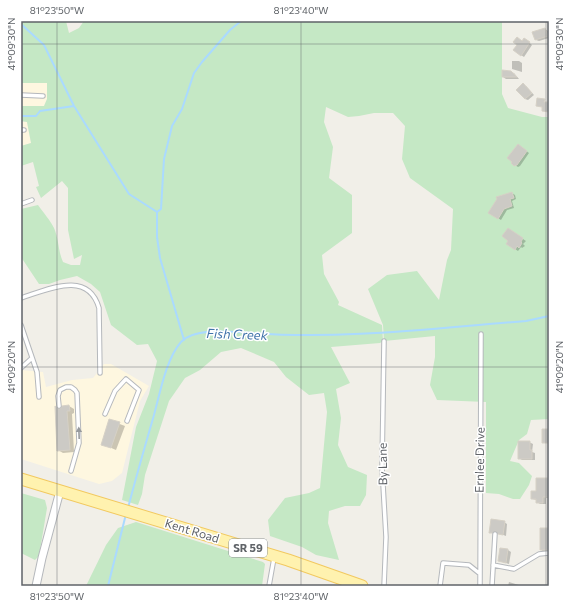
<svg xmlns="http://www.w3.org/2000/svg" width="570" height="607" viewBox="0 0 570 607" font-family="Commissioner,sans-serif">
<rect width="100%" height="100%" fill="#f1efe8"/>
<!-- commercial -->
<path fill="#fef7e0" d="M21,83H47V99L44,106H21Z
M21,122H27L31,143L21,146Z
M104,364H111L149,386L140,401L122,473L112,481L99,484L21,459V370L43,372L46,387L72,380L93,378Z"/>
<!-- green -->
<path fill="#c5e8c5" d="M21,21H66L69,33L79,28L84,21H502V94L508,108L542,117H549V419L531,420L527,434L519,440L510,461L519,463L532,476L529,485L520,499H513L499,494L486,493V402L437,400L430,385L435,357V336L384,341L383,325L368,289L387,275L417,271L439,300L447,260L451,250L453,209L410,178L402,159L405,126L393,113H374L359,116L348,117L326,107L324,122L333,147L329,178L352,195V233L322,255L324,274L339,302L338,305L382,325L383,341L380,343L331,347L350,383L336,389L341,418L338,445L348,467L367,475L366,495L360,506H345L329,511L328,523L339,560L316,555L302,547L270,536L268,520L285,498L309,493L320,488L327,412L324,393L309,395L286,377L274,362L241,348L221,352L200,370L185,378L169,401L145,475L142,494L138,505L122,500L136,427L149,394L157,361L148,344L137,345L111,325L100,292L91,284L77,276L60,280L49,284H39L21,257V209L38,205C43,212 50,220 54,228C59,239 58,251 63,262L71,265H80L82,255L74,259L68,230V188L62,181L41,198L36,187L39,186L33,162L21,166V146L31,143L27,122L21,121V106H44L47,99V83H21Z
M21,493L45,500L47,508L39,556L35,560L21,553Z
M136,522L263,562L265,564L262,586H86L106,545L118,528Z"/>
<!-- shadow -->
<path fill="#0003" d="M545,29L548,31L549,38L539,41L536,40L534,32Z
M527,41L532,45L524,57L521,55L523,42Z
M512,61H519L522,63V72L512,69Z
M511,72L514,73L519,79H506L503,77Z
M526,86L534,95L528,100L525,99Z
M521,147L529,153L520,166L518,167L512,163Z
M512,193L515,195L516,199L512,201L514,208L507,210L501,220L490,213Z
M508,229L526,241L523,244L525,246L522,248L521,247L518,251L515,249L510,241Z
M69,406L74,409V413L72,414L74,452L63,453L58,450L59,410Z
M109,420L125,426L116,450L102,444Z
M529,442L533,444L532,452L535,453V460H522L519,458Z
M537,479H549V498H546V504H540L537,502V500L532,499L537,492Z
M504,522L507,524L506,536L498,533L495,534L490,532Z
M549,529V552H544L541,550Z
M508,550L511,552L509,564L499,561Z
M509,582L522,586H508Z"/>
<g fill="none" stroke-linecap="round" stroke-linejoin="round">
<!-- stream -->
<path stroke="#aadaff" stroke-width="2" d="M21,24L44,45L74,106L129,194L157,212
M21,116H36L40,111L74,106
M184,340L160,258L157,237V212L161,209L164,159L172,126L182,109L194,73L202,62L230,30L241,21
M128,508C136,477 145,446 154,415C160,393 166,359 181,342C195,327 233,332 252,333C343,340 435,328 526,321L549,316
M108,586L126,514"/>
</g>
<!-- building -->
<path fill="#cccac5" stroke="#d6d1c6" d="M545,28L548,36L535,40L532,32Z
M517,37L522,41L524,38L530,42L521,56L513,50L517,45L513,42Z
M502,70L511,71L517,77H502Z
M523,83L532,93L525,99L516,90Z
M537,98L545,99L544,102H549V112L542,111V107L536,106Z
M518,144L527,151L517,165L514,166L511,163L512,162L507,158Z
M512,192L514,198L510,199L512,206L504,209L498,219L488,213L497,199L496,197Z
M508,228L523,238L521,242L522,243L519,248L517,246L515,250L506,244L508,241L502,236Z
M69,405L70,411H67L70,450L57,451L55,406L59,409L61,408L62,406Z
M109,419L120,422L111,448L101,445Z
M542,429H549V443H542Z
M518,441H530V450H532V459H518Z
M536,478H549L548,497H543V503H536V499H531V491H536Z
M491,519L505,521L503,535L498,534L496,531L492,533H489Z
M540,528H549V550H540Z
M500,548L508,549L506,563L498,561Z"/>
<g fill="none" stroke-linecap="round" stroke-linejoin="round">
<!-- service casing -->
<g stroke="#b5b8bc" stroke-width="5.5">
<path id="service" d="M21,95L43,96
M21,130H24
M21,204L32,200
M21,298C47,290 88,269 99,308L100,373
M21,325L37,372L39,397
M21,368L32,358
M59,406L58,396L60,390L66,387H71L75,390L77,393L79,443L71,471
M105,414L115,391L126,379L139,390L127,421
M493,565L514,569L539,554L549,553
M269,586L274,558
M384,586L386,537L382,467L384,341
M440,586L443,563L469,565L479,573
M480,586L481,334
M492,586L495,534"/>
</g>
<!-- minor casing -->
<g stroke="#b5b8bc" stroke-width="9">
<path id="minor" d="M36,586L42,558L60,491"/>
</g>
<!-- primary casing -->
<g stroke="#f2c960" stroke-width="13">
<path id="primary" d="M21,479L288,560L362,586"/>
</g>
<!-- service -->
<use href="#service" stroke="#fff" stroke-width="3.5"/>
<!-- minor -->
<use href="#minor" stroke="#fff" stroke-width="7"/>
<!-- primary -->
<use href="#primary" stroke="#fff2af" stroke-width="11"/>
</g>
<!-- one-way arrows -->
<defs><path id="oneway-solid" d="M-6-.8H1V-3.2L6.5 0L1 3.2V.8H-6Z"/></defs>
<use fill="#979a9d" href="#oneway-solid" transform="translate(79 433) rotate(-92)"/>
<!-- ticks -->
<path fill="none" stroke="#5f6368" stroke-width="1" stroke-opacity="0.45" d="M57,21V586M301,21V586M546,21V586M21,44H549M21,367H549"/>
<g text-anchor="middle" stroke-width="3" stroke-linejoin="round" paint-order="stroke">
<!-- shield labels -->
<rect fill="#fff" stroke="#8f9295" stroke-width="1" x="229" y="539" width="38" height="18" rx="3"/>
<g font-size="11" font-weight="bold" fill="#5f6368">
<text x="248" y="552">SR 59</text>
</g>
<!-- street labels -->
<g font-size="12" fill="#5f6368" stroke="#fff">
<text transform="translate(480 460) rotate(-89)" y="4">Ernlee Drive</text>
<text transform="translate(383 464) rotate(-91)" y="4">By Lane</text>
<text transform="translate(192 531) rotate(17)" y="4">Kent Road</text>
</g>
<!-- water labels -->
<g font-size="13" font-style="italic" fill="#4174aa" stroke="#fff">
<text transform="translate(237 334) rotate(2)" y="5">Fish Creek</text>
</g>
</g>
<!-- border -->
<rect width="570" height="607" fill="none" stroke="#ffffff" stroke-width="44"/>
<rect x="22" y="22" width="526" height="563" fill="none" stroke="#5f6368" stroke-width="1.5"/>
<g font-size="10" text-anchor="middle" fill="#5f6368">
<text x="57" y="14">81°23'50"W</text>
<text x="301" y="14">81°23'40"W</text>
<text transform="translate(11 44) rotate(-90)" y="4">41°09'30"N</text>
<text transform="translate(559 44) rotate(-90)" y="4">41°09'30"N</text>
<text transform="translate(11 367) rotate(-90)" y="4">41°09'20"N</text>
<text transform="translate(559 367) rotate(-90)" y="4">41°09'20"N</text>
<text x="57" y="600">81°23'50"W</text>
<text x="301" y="600">81°23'40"W</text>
</g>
</svg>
